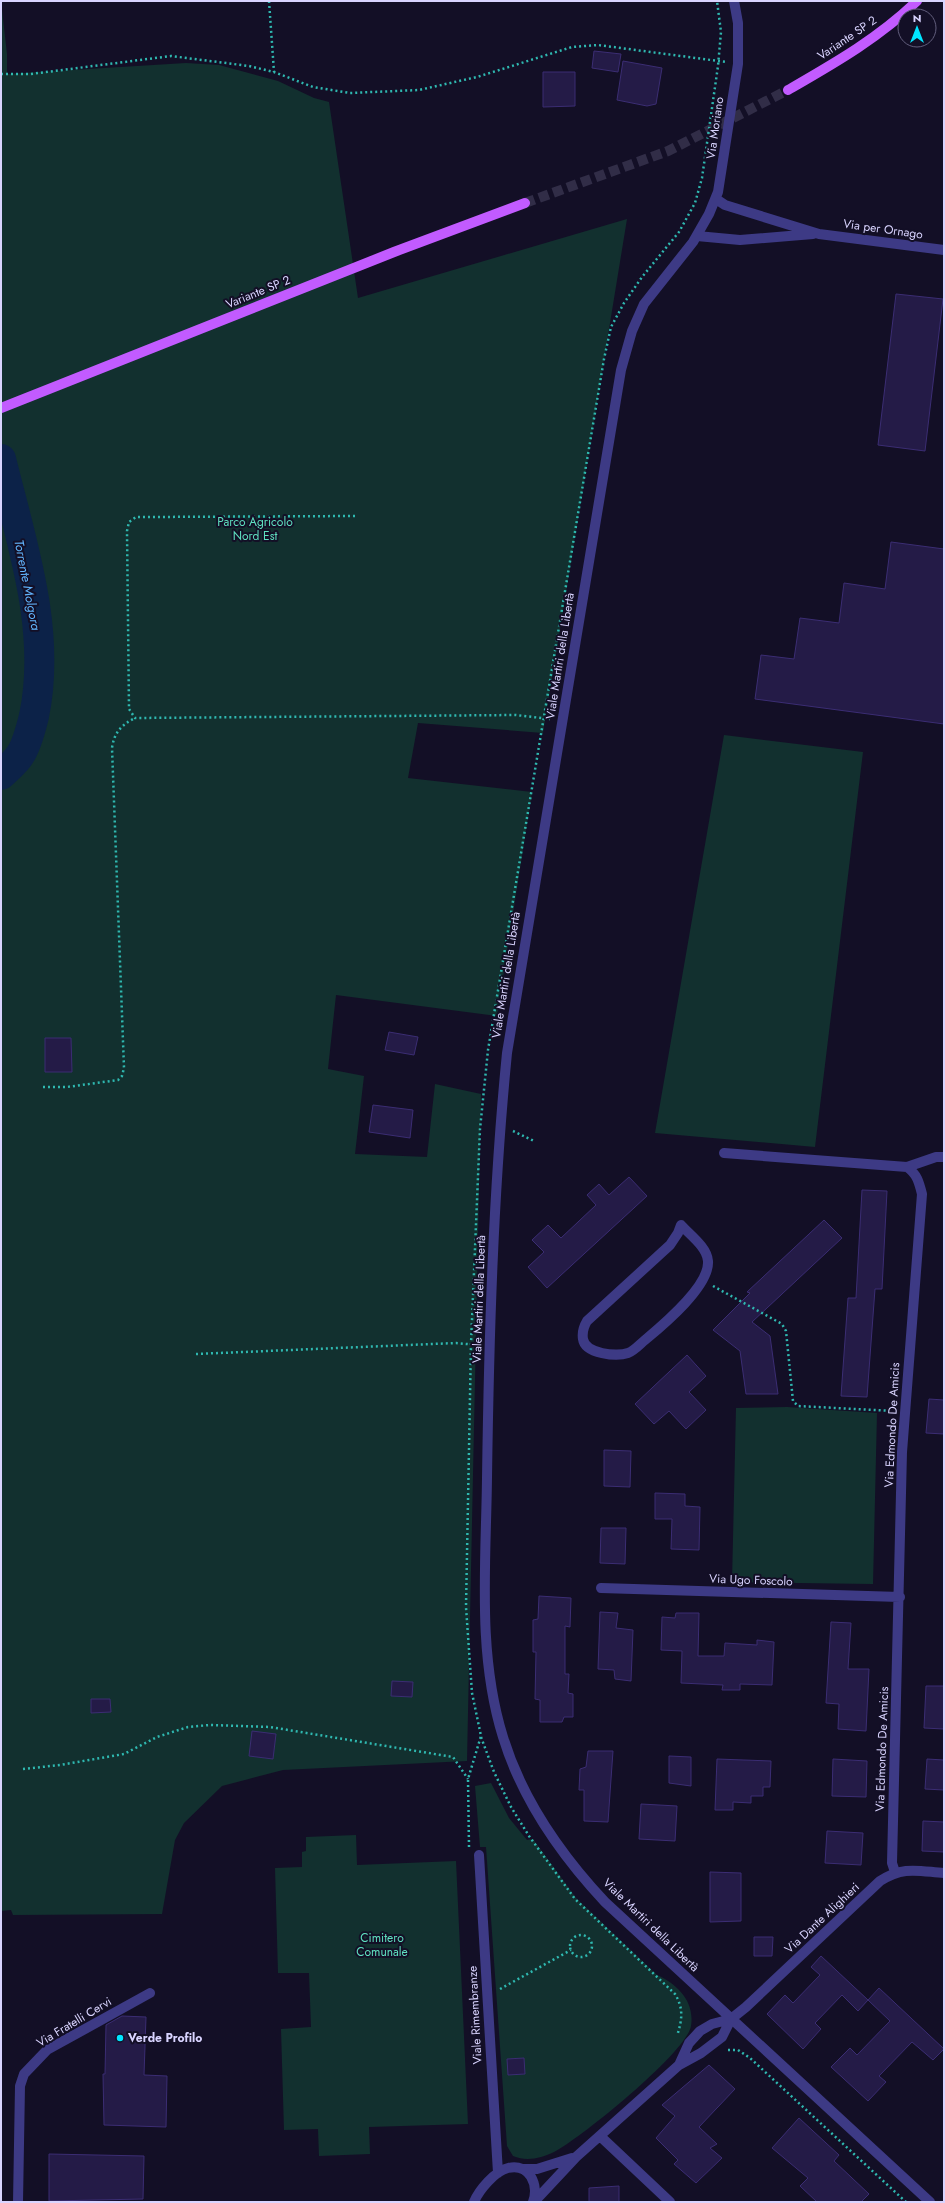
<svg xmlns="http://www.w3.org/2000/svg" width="945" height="2203" viewBox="0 0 945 2203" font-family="Jost,sans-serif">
<rect width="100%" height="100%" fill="#130f26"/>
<!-- green -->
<path fill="#12302f" d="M1,1L7,54V74L186,63L219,65L278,81L314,98L329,102L358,298L627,219L543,733L418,723L408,778L532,792L497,1016L336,995L328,1069L364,1076L355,1154L427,1157L435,1084L481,1094L467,1761L283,1770L222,1786L184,1823L175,1840L162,1914L13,1915L11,1910L1,1911Z
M724,735L863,752L815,1147L655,1133Z
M787,1407L877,1413L873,1584L732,1582L736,1408Z
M491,1783L509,1818L527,1840L533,1839L576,1898L657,1975C677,1984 695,2001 691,2026C687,2052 580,2139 554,2152C541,2158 527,2162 513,2156L507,2146L486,1847H480L475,1786Z
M356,1835L357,1865L456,1861L468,2124L369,2127L370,2154L319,2156L318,2129L284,2130L281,2029L311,2027L309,1973H278L275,1868L302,1867V1852L306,1851V1837Z"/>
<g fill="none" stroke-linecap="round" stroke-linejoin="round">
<!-- river -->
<path stroke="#0c2248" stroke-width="30" d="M1,459C21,541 52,630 34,716C31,728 27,745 20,755C15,763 7,769 1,775"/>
</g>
<!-- building -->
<path fill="#241b47" stroke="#3b2d73" d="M594,51L621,54L618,72L592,68Z
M623,61L662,68L656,104L647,106L617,100Z
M543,72H575V106L543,107Z
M896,294L943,299L925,451L878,445Z
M891,542L944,549V724L755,699L761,655L794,659L800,618L839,623L844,583L885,589Z
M389,1032L418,1037L414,1055L385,1050Z
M45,1038H71L72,1072H45Z
M373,1105L413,1110L410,1138L369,1132Z
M629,1177L647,1196L547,1288L528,1267L544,1252L532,1240L548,1225L561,1238L596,1205L587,1195L599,1184L609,1195Z
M862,1190L887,1191L882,1289H875L867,1397L841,1396L848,1298H856Z
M824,1220L842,1238L752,1322L770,1336L778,1394H746L740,1351L713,1330L750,1293L747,1292Z
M687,1355L706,1376L689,1392L706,1410L686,1429L669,1411L654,1424L635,1404Z
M929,1399L944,1400V1434L926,1433Z
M604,1450L631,1451L630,1487L604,1486Z
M655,1493L685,1494V1506L700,1507L699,1550L671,1549L672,1519H655Z
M601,1528H626L625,1564L600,1563Z
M539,1596L571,1598L570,1627L565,1626V1674H569L568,1693L573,1694V1717H564L562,1722H540V1700L535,1699L536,1652H533V1620L538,1619Z
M600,1612L618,1613L616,1628L633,1630L631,1681L615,1679L614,1670L598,1669Z
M676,1613H699L698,1656H724L725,1643L757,1645V1640L774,1642L772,1685L740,1684V1690H722L723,1685L681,1683L682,1651L661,1650L662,1617L675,1618Z
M831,1622L851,1623L848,1669H869L866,1731L838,1729L839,1704L826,1703Z
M392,1681L413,1682L412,1697L391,1696Z
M926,1686H944V1729L924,1728Z
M91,1699H110L111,1712L91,1713Z
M252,1731L276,1734L273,1759L249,1756Z
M588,1751H613L608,1822L584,1821V1790H579L580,1769L586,1767Z
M669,1756L691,1757V1786L669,1783Z
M717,1759L771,1761L770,1787H763V1796H751V1803L733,1802V1810H715Z
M833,1759L867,1761L866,1797L832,1796Z
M927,1759L944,1760V1790L925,1789Z
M641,1804L677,1806L675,1841L639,1839Z
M923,1821L944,1822V1852L922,1851Z
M827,1831L863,1833L861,1865L825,1863Z
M710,1872L741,1873V1921L710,1922Z
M754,1937H773L772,1956H754Z
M821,1956L868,2000L858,2011L842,1995L815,2023L821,2029L803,2049L767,2014L785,1995L793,2003L820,1975L811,1967Z
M879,1988L944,2049L933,2060L912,2042L879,2076L886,2082L868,2101L831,2067L850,2048L857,2055L890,2021L868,2000Z
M122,2016L146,2017L144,2075L167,2076L166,2127L104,2125L103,2074H105L106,2025Z
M524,2058L525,2074L508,2075L507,2059Z
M709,2065L735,2089L699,2127L717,2144L710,2148L722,2158L696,2183L674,2164L678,2160L656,2138L675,2116L662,2105Z
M799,2118L839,2155L834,2161L869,2194L861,2202H817L800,2186L808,2178L772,2148Z
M49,2154L144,2156L143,2199L49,2201Z
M619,2186V2202H589V2188Z"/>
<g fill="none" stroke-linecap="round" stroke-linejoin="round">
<!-- major-tunnel -->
<path stroke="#312d47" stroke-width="10" stroke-dasharray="10 5" stroke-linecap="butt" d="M525,203L668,151L788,90"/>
<!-- path -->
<path stroke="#2fb8b0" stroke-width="2.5" stroke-dasharray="2 3" stroke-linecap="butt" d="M269,1L274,72
M1,74H31L171,56L249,66L274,72L313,87L350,93L419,90L477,77L572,47L598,45L726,62
M355,516L148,517H136L129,522L127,531L129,709L135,718L516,715L550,719
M43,1087H67L118,1080L122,1076L124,1068L112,748C114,733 121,725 135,718
M513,1131L534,1141
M713,1286L782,1324L786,1331L793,1401L798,1406L893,1411
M196,1354L456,1343L477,1345
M481,1737L494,1772L511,1807L529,1836L575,1899L675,1994C684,2009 682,2020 677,2036
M23,1769L60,1765L124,1754L157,1737L188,1727L210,1725L270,1727L453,1757L468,1779
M469,1847L468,1779L481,1736L472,1693L466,1607L471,1344L480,1129L488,1050L604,359L611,327L624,303L642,277L679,232L695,203L702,178L718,66L721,32L717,1
M570 1946a11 11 0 1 1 22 0a11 11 0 1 1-22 0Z
M500,1989L571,1950
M728,2050H738L750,2058L906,2202"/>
<!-- minor -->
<path stroke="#3d3a85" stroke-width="10" d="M734,1L738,23V64L718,192L709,214L693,242L644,304L632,331L621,370L507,1053C493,1194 489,1336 487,1478C486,1564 477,1654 503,1737C522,1799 561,1855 605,1902L930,2202
M716,199L725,205L819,234L944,250
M697,236L740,240L813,234
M724,1153L907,1167C917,1174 919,1182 922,1194L902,1452L892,1863L895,1872
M907,1167L936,1157H944
M681,1225C690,1235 707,1247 708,1261C710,1286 663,1325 645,1340C640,1344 634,1351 628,1353C617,1357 585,1354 583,1339C582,1333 584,1326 587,1321L670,1245L678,1233Z
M601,1588L900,1597
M479,1855L498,2173
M679,2065L689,2043L700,2031L712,2024L731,2019L746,2007L880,1881C904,1866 917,1871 944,1873
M600,2136L670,2202
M522,2169H537L572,2158
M18,2202L20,2086L24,2074L47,2050L150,1993
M474,2202C479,2190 495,2171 508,2168C530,2163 539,2185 533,2202
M534,2202L576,2157L679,2065L701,2053L722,2037L731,2019"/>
<!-- major -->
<path stroke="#c25bff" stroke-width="10" d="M788,90C833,64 879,38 917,1
M1,408L394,252L525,203"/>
</g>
<!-- markers -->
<circle fill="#00e5ff" stroke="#130f26" stroke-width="1.5" cx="120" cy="2038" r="4"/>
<g text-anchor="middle" stroke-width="4" stroke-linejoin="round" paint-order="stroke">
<!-- street labels -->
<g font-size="12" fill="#d9d4ff" stroke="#130f26">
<text transform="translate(847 38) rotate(-34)" y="4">Variante SP 2</text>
<text transform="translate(715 128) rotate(-82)" y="4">Via Moriano</text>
<text transform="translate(883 229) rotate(8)" y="4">Via per Ornago</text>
<text transform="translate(258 292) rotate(-22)" y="4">Variante SP 2</text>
<text transform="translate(560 656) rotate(-81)" y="4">Viale Martiri della Libertà</text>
<text transform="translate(506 975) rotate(-81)" y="4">Viale Martiri della Libertà</text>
<text transform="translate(479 1299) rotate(-88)" y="4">Viale Martiri della Libertà</text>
<text transform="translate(892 1425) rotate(-87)" y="4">Via Edmondo De Amicis</text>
<text transform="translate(751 1580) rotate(2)" y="4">Via Ugo Foscolo</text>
<text transform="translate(882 1749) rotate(-88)" y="4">Via Edmondo De Amicis</text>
<text transform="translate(822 1918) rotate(-43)" y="4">Via Dante Alighieri</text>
<text transform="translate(651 1925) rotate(44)" y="4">Viale Martiri della Libertà</text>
<text transform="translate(475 2015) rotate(-93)" y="4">Viale Rimembranze</text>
<text transform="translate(74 2022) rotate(-31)" y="4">Via Fratelli Cervi</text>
</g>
<!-- park labels -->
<g font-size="12" fill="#5fe0c0" stroke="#130f26">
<text x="255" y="526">Parco Agricolo<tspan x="255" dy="14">Nord Est</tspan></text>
<text x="382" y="1942">Cimitero<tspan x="382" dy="14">Comunale</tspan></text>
</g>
<!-- poi labels -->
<g font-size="12" font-weight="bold" fill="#d9d4ff" stroke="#130f26" text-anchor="start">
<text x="128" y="2042">Verde Profilo</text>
</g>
<!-- water labels -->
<g font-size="13" font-style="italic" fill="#62b6ff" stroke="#130f26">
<text transform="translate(28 585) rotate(79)" y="5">Torrente Molgora</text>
</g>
</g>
<!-- border -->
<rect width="945" height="2203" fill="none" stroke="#d9d4ff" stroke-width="4"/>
<!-- north arrow -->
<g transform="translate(917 28)"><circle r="19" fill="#130f26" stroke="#625e7d"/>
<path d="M0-3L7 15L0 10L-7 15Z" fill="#00e5ff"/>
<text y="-6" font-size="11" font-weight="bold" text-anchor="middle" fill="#d9d4ff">N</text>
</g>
</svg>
